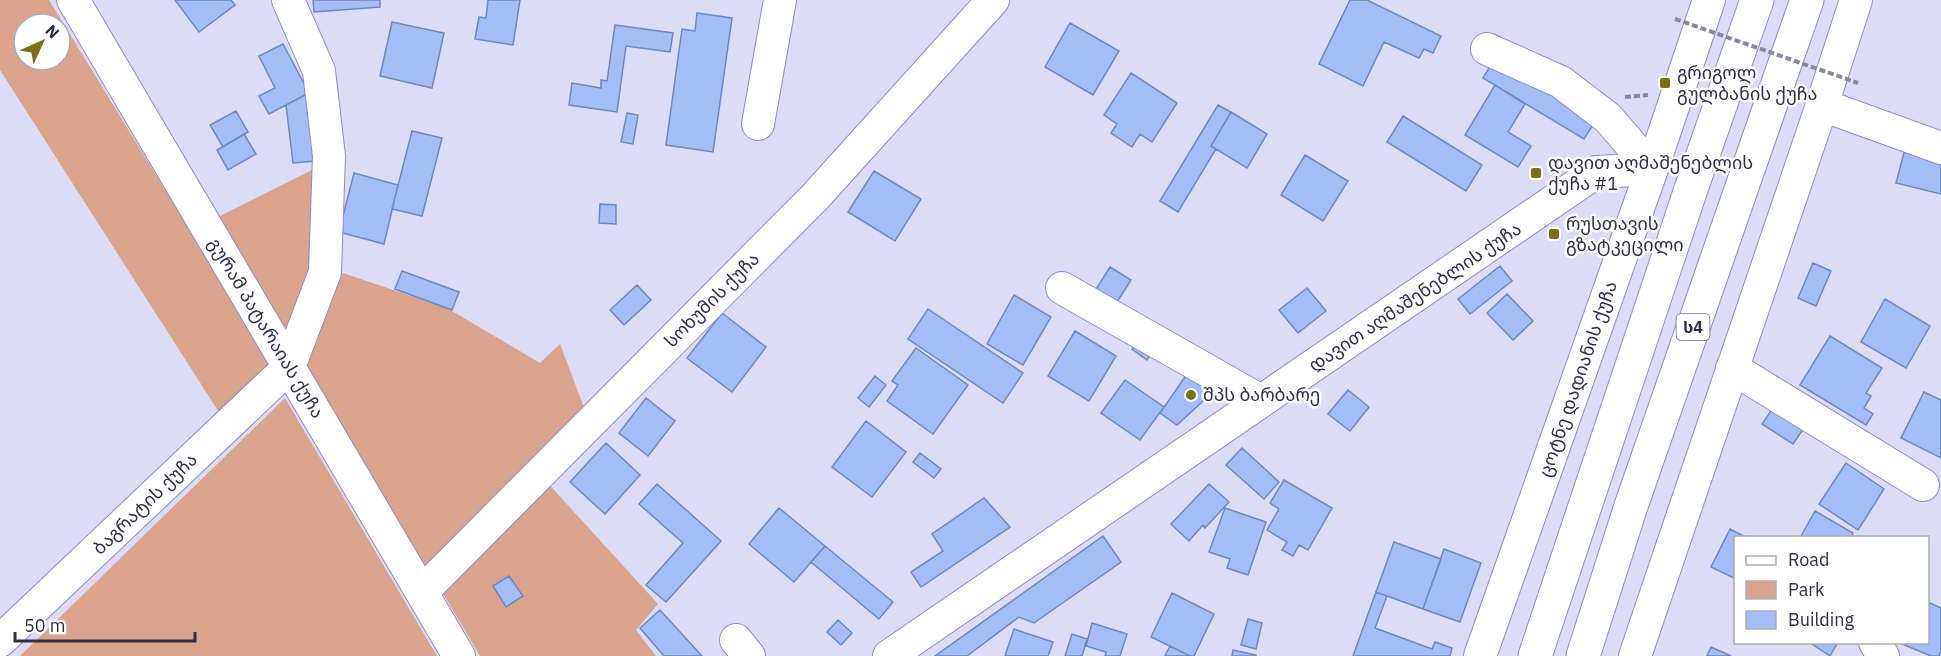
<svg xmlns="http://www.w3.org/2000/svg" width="1941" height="656" viewBox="0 0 1941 656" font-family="'IBM Plex Sans','Noto Sans Georgian',sans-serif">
<rect width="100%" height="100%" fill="#dcdcf6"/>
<!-- green -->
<path fill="#daa48c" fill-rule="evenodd" d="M0,0H49L274,368L222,417L0,70ZM24,24H60V60H24Z
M322,165L315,274L289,349L210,221Z
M334,270L447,308L540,363L560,344L585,410L424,566L301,368Z
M285,398L437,656H20Z
M544,479L658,604L636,630L656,656H480L438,585Z"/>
<!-- building -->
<path fill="#a2bdf7" stroke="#6f88bd" stroke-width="1.5" d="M175,0H231L235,5L199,32Z
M313,0H380V7L314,12Z
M488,0H520L513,45L475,39L479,17L486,18Z
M1350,0H1367L1441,36L1433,53L1424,49L1419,58L1384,42L1363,86L1319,64Z
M697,13L732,18L713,152L666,145L682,29L695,31Z
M392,22L444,33L432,88L380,76Z
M1070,23L1119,51L1093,95L1045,67Z
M615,25L673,33L670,52L626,46L617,112L569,105L572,83L601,88V80L607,81Z
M283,44L309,93L269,114L259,96L275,88L259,56Z
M1495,58L1596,120L1584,139L1483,78Z
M1131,73L1177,103L1152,142L1140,134L1132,147L1111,133L1117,124L1104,115Z
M1495,85L1525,104L1508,132L1531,146L1518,167L1465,135Z
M309,93L317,161L293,163L286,105Z
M1218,105L1231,112L1211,146L1216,149L1178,212L1160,201Z
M236,111L248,132L223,147L210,125Z
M1231,112L1267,134L1247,168L1211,146Z
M627,113L638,115L633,144L621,142Z
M1403,116L1482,165L1466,191L1387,142Z
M412,131L442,138L422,216L392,209Z
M244,134L256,154L228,170L217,150Z
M1905,149L1941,158V194L1896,183Z
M1305,155L1348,181L1323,221L1281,195Z
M874,171L921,199L895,241L848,212Z
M354,173L398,185L384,244L339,232Z
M600,204L616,205V224L599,223Z
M1813,263L1831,271L1816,306L1798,298Z
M1500,266L1512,281L1470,314L1458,299Z
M1110,267L1131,280L1114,307L1093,294Z
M402,271L459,292L452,310L395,289Z
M637,285L651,300L624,325L610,310Z
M1307,288L1326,311L1298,333L1279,310Z
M1507,294L1533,321L1513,340L1487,313Z
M1014,295L1051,317L1023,365L987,344Z
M1885,299L1930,326L1906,368L1861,342Z
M928,309L1023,373L1003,403L908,339Z
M722,313L766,347L732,392L687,358Z
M1075,331L1116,356L1089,401L1048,376Z
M1830,336L1882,368L1866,393L1871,396L1864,408L1873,414L1866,425L1800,385Z
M1139,339L1154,350L1147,360L1132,349Z
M916,348L968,385L933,434L887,401L898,385L892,381Z
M1189,371L1215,390L1177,425L1160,413Z
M875,376L886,385L869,407L858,398Z
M1125,380L1164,407L1140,440L1101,413Z
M1348,390L1369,407L1350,431L1328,414Z
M1924,392L1941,400V458L1901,438Z
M646,398L675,421L648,456L619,433Z
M1773,408L1804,428L1793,444L1762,424Z
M866,421L906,452L872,497L832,467Z
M606,443L640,475L605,514L570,482Z
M1242,448L1279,482L1264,499L1226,465Z
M920,453L941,469L934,478L913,462Z
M1846,463L1884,489L1858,530L1819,504Z
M1284,480L1332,508L1308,550L1299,545L1293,556L1282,550L1287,542L1267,530L1279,509L1270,503Z
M657,484L721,541L666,602L646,585L683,543L639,504Z
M1209,484L1229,502L1205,528L1203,525L1189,541L1171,524Z
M984,498L1010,527L921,587L911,572L943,551L932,534Z
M779,508L825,546L794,582L749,544Z
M1225,508L1266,522L1248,575L1227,568L1230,559L1209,552Z
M1815,511L1853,533L1851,538H1800Z
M1730,529L1747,538H1736V579L1711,567Z
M1103,536L1121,562L1034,623L1019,617L967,656H935Z
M1394,542L1441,559L1423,609L1376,592Z
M825,546L893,602L879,619L811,562Z
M1444,549L1481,563L1460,622L1423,609Z
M509,576L523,596L506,607L493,586Z
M1376,592L1387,596L1375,628L1432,649L1435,642L1452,648L1450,656H1353Z
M1172,593L1214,614L1194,656H1190L1151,637Z
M1928,602L1941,608V651L1939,656H1931L1902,644V642H1928Z
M660,610L702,656H664L640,628Z
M1248,619L1262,623L1256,649L1241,645Z
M838,620L852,633L841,645L827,632Z
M1092,623L1127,634L1120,656H1105L1106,652L1086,646Z
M1014,629L1053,642L1048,656H1005Z
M1072,634L1087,639L1082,656H1065Z
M1809,642H1838L1830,656Z
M1170,646L1190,656H1165Z
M1711,647L1731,656H1707Z
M1233,650L1256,655V656H1232Z"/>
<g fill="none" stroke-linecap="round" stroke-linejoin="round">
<!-- minor casing -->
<g stroke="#8e8cc7" stroke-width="34">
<path id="minor" d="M73,0L459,656
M1487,49L1561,82L1608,118L1652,169
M1822,105L1941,148
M758,124L780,0
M1062,288L1261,401
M1732,368L1923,485
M422,592L815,197L993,0
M736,640L749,656
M0,641L289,367L325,272L329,156L319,71L288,0
M1875,642L1883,656
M889,656L1596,172L1652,169
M1480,656L1652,169L1709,0
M1635,656L1822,105L1856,0"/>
</g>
<!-- highway casing -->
<g stroke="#8e8cc7" stroke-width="35">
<path id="highway" d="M1535,656L1691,189L1757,0
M1583,656L1631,506L1807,0"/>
</g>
<!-- path -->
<path stroke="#8888a1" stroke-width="4" stroke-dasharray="6 3" stroke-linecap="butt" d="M1625,97L1648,95"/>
<!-- minor -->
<use href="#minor" stroke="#fff" stroke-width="32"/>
<!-- highway -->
<use href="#highway" stroke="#fff" stroke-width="33"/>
<!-- path-bridge -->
<path stroke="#8888a1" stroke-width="4" stroke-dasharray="6 3" stroke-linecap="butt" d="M1675,19L1858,83"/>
</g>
<!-- markers -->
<g fill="#797214" stroke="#fff" stroke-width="2">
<rect x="1659" y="77" width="12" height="12" rx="3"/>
<rect x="1530" y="167" width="12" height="12" rx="3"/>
<rect x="1548" y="228" width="12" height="12" rx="3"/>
<circle cx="1191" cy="395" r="6"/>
</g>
<g text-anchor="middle" stroke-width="5" stroke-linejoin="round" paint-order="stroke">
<!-- shield labels -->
<rect fill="#fff" stroke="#6d6d7e" stroke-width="1.5" x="1676.5" y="314" width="33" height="26" rx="4.5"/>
<g font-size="16" font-weight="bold" fill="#2f2f47">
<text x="1693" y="333">ს4</text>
</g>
<!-- poi labels -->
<g font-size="18" fill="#2f2f47" stroke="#fff" text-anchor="start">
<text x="1677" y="79">გრიგოლ<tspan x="1677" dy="21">გულბანის ქუჩა</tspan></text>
<text x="1548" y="169">დავით აღმაშენებლის<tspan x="1548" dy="21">ქუჩა #1</tspan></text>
<text x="1566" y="230">რუსთავის<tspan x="1566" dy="21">გზატკეცილი</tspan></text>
<text x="1203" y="401">შპს ბარბარე</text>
</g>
<!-- street labels -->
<g font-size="18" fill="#2f2f47" stroke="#fff">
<text transform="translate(1415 297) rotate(-34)" y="6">დავით აღმაშენებლის ქუჩა</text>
<text transform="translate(712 300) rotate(-45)" y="6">სოხუმის ქუჩა</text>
<text transform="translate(266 328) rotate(59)" y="6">გურამ პატარაიას ქუჩა</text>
<text transform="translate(1578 379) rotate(-71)" y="6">ცოტნე დადიანის ქუჩა</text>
<text transform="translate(145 504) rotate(-44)" y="6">ბაგრატის ქუჩა</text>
</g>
</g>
<!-- legend -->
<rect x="1734" y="536" width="195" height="108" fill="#ffffff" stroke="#acacb5" stroke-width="1.5"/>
<rect x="1746" y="556" width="30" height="9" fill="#ffffff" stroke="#acacb5" stroke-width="1.5"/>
<text x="1788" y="566" font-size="18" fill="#2f2f47">Road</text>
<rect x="1746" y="581" width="30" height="18" fill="#daa48c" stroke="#acacb5" stroke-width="1.5"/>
<text x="1788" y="596" font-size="18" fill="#2f2f47">Park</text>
<rect x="1746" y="611" width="30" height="18" fill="#a2bdf7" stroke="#acacb5" stroke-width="1.5"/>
<text x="1788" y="626" font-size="18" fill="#2f2f47">Building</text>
<!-- north arrow -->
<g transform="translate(42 42) rotate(45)"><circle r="28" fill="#ffffff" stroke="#acacb5" stroke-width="1.5"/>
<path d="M0-4.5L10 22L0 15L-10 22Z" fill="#797214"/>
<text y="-9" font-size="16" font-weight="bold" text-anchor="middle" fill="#2f2f47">N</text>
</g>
<!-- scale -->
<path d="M15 632v9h180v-9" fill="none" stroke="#2f2f47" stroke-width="3"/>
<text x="24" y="632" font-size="18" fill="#2f2f47" stroke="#ffffff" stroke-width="4.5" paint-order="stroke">50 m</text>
</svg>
